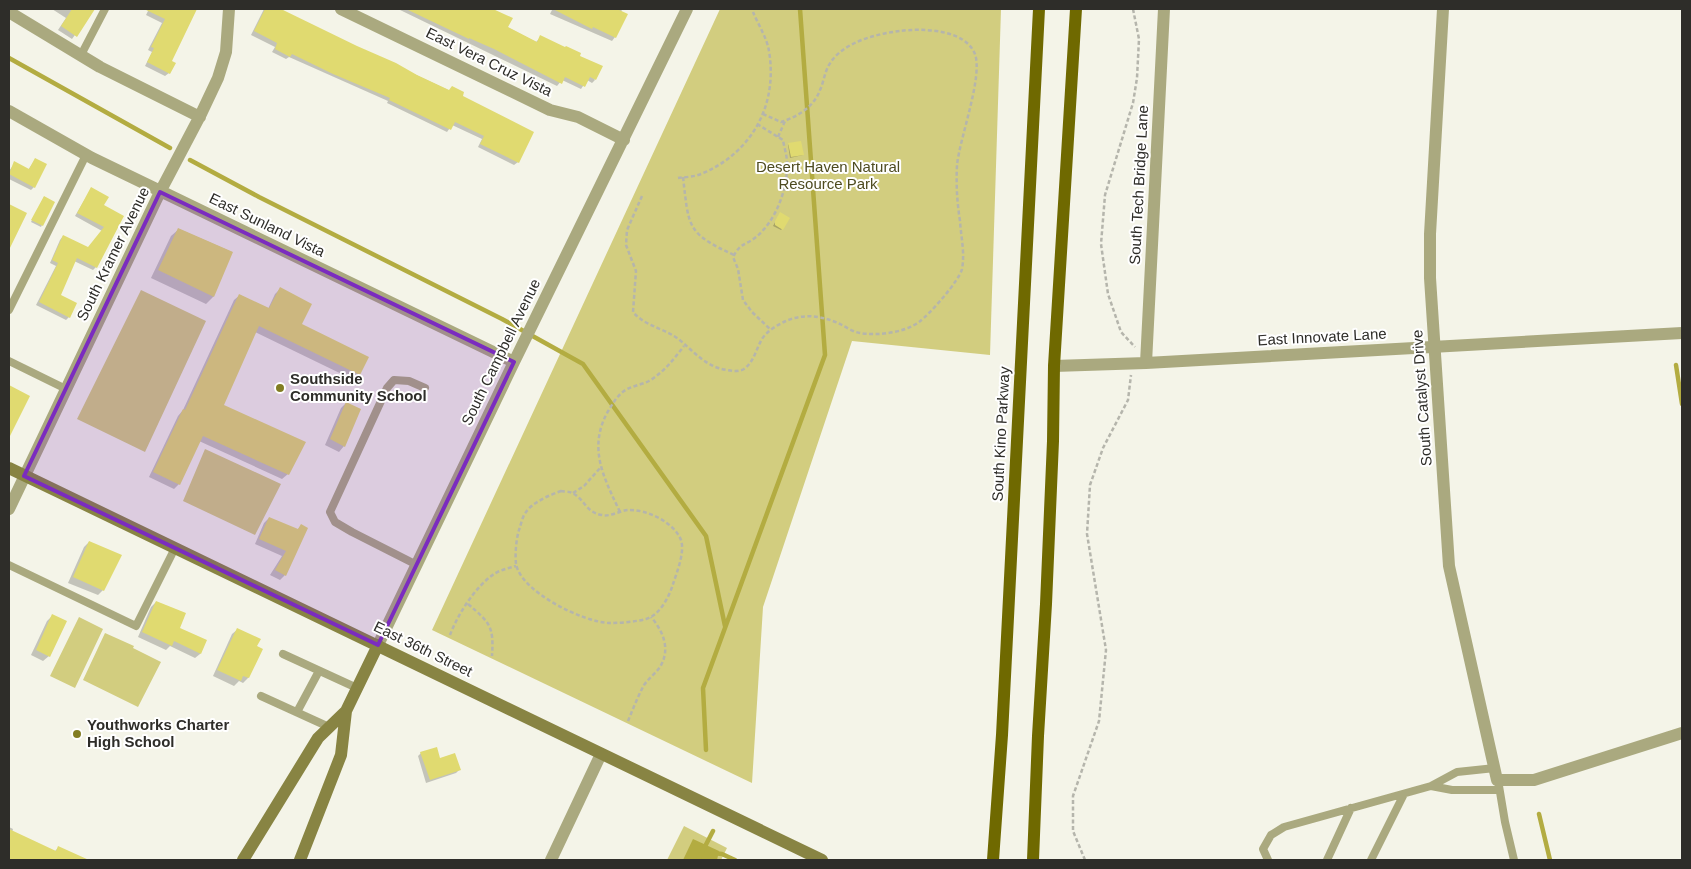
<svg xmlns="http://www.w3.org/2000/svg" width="1691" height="869" viewBox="0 0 1691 869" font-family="Helvetica,sans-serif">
<rect width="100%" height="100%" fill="#f4f4e8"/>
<!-- green -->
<path fill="#d2cd7f" d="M720,9H1001L990,355L852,341L763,607L752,783L432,630Z
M141,290L206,321L145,452L77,419Z
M205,449L281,484L255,535L183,501Z
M79,617L103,629L75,688L50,676Z
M105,633L134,646L133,648L161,662L138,707L83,680Z
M684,826L727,848L721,860H667Z"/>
<!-- water -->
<path fill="#b3ac41" d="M693,839L719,851L717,860H683Z"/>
<!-- shadow -->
<path fill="#0003" d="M52,9H94L72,39L58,30L66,18Z
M149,9H195L176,47L170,61L169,73L165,76L145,66L152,52L148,50L162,23L146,15Z
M264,9H280L303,22L461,96L518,162L514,165L478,147L482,139L452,125L447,132L387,103L388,101L289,57L286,59L272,52L275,47L251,35Z
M398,9H484L494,14L507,27L536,42L541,37L578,56L595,80L592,83L587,80L581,89L562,80L557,86Z
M549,9H622L615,37L612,41L550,14L552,10Z
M789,144L803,155L790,158L788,145Z
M35,160L34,187L31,190L9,179V171L15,163L28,170Z
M91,189L102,206L122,216L96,267L93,270L74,261L59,296L69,317L66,320L36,305L56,266L50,263L60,240L63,236L88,248L102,231L75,216Z
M44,197L42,225L41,227L31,222Z
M779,215L782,229L781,230L773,226Z
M179,229L232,252L213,297L206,304L151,278L171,236Z
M280,289L301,325L359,374L354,380L255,332L222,406L288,474L282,479L199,441L179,484L174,489L149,477L178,416L183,410L234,300L240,295L268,309L275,294Z
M346,403L344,446L339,452L325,445L341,408Z
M269,518L297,530L301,526L285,575L280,580L270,575L282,556L255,544L264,523Z
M89,542L103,590L98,595L68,583L84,547Z
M156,602L178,629L205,640L200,654L195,658L170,646L166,650L138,637L151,607Z
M52,616L49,656L43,661L31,655L47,621Z
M238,629L256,646L248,678L243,683L239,681L234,686L213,676L232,634Z
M421,753L440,759L459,770L456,773L426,783L418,756Z
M9,827L13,829L12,832L54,852L58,848L78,857L76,860H9Z"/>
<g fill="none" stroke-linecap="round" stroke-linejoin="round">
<!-- stream -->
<path stroke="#b3ac41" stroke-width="4.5" d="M9,58L170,148
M190,160L259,197L502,319L583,364L706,536L725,626
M1676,365L1682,404
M706,750L703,688L825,355L800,9
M1539,814L1550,860
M713,853L722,854L735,860
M698,860L713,831"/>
</g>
<!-- building -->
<path fill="#e0da70" d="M72,9H95L77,37L61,26Z
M144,9H197L172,61L176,63L170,74L147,62L154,48L151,47L165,19Z
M265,9H281L357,46L396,63L417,75L449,90L452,86L464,92L463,96L534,132L519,163L480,144L484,136L455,122L451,130L389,100L390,98L333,74L292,54L290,57L275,49L277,43L254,31Z
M406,9H493L513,18L508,27L537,42L540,35L565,47L566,46L581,53L580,56L603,66L596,80L590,77L585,87L565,77L562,84L494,49L469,38V39Z
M553,9H617L628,14L616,38L593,27L592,29Z
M801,141L804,155L791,157L788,143Z
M35,158L47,164L35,188L9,174L14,161L29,169Z
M91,187L109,197L104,205L124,216L97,268L77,258L61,295L77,303L70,318L39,302L58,263L52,260L63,235L88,247L104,227L77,213Z
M44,196L55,202L43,226L31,220Z
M9,204L27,213L9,250Z
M780,212L790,218L783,230L775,225V221Z
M178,228L233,252L214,297L158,270Z
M280,287L312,304L302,324L369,357L360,375L259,326L224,405L306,442L289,475L203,436L180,485L153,472L183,409L185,410L239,294L269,308Z
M9,385L30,396L9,438Z
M346,402L361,409L345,447L330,439Z
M269,517L298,529L301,524L308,528L286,576L275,570L286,551L259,539Z
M89,541L122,555L104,591L73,577Z
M156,601L186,613L180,628L207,640L201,654L174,641L172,646L142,632Z
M52,614L67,621L50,657L36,650Z
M237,628L261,639L257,646L263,649L249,678L243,676L241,681L217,670Z
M437,747L440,758L455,753L461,770L430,780L420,752Z
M9,829L56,851L58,846L89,860H9Z"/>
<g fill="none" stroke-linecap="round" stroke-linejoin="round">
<!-- path -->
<path stroke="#b5b5ac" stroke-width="2.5" stroke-dasharray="4 2.5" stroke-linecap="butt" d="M1133,9L1139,39L1137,78L1133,103L1105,195L1101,244L1108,294L1121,332L1135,347
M757,124L783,140C784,147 787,155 787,163C788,188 776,221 756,237C745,246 741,242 733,257L738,269L743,300L752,312L771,330
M778,137L785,121
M683,177C689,227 686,233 734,255
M678,178C685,177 694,177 701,174C752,153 778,105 769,51C767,38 758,24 753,12
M642,196L627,230L626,245L636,271L633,312C645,326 663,328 677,338C694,351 705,367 727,370C733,371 739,372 744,369C754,362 756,349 762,339C767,331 777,325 786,321C804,313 823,316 840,324C846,327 853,332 860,333C877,336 904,333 919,322C930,314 959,281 962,269C965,253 961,237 960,221C957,202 956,184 957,165C960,137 983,77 975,54C965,29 922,28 900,31C875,34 838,43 827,69C824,76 823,84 820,90C814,107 797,117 781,122L763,114
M561,491C564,492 569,491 572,493C584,498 586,513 602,515C610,517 619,511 628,510C646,509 674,522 681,540C685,552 677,572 673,584C669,597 660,615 646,619C634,622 621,623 609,623C583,622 521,592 516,564C515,554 516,540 519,530C521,525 522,517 526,512C533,502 550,495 561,491Z
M573,493L584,486L601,467
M620,512C604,478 588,449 607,413C612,405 616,397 624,391C631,386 641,385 649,381C664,372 674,359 684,346
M468,604C490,623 494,626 492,656
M450,635C458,614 475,587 494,574C500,570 509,568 516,566
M628,721C633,709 638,696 644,685C649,678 656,673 660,667C671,649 663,631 651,617
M1085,860L1073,831V796L1099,721L1106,650L1087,534L1090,485L1103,448L1128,400L1131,375"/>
<!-- lane -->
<path stroke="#aaa97f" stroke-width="8" d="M81,55L105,9
M9,310L86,155
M9,361L66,389
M9,565L136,626L175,548
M417,565L352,532L335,522L330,512L387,388L394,380L409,381L425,388
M283,654L357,688
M261,696L329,727
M297,712L319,671
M1495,768L1457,772L1431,786L1452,790H1499
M1499,786L1505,822L1514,860
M1268,860L1263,849L1271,835L1284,827L1431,786
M1327,860L1351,808
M1371,860L1404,794"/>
<!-- street -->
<path stroke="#aaa97f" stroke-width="12" d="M341,9L550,110L578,117L624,140
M1443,9L1430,234V278L1449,566L1497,780H1534L1682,733
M9,12L100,67L200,117
M9,111L92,158L514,362
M1146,363L1164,9
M1054,366L1146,363L1682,333
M9,509L160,192L201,114L218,78L226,52L229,9
M378,645L514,362L687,9
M551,860L601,754"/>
<!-- secondary -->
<path stroke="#888443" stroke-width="12" d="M9,468L822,860
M243,860L318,738L346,711
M300,860L341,755L346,711L378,645"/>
<!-- primary -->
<path stroke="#6f6900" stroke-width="12" d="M993,860L1002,735L1039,9
M1033,860L1038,736L1046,604L1053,441L1054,366L1076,9"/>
</g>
<!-- marked area -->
<path fill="#7b2cbf" fill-opacity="0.2" stroke="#7b2cbf" stroke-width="4" stroke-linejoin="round" d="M160,192L514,362L378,645L24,476Z"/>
<!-- markers -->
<g fill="#827d23" stroke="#fff" stroke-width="2">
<circle cx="280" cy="388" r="5"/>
<circle cx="77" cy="734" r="5"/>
</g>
<g text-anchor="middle" stroke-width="4" stroke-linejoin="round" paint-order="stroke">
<!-- street labels -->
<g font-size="15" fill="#2e2d29" stroke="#fff">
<text transform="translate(489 62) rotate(26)" y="5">East Vera Cruz Vista</text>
<text transform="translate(1139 185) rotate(-87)" y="5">South Tech Bridge Lane</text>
<text transform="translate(267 225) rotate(26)" y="5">East Sunland Vista</text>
<text transform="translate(113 254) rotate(-64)" y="5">South Kramer Avenue</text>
<text transform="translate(1322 337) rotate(-3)" y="5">East Innovate Lane</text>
<text transform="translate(501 352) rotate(-64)" y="5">South Campbell Avenue</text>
<text transform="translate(1422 398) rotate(-94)" y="5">South Catalyst Drive</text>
<text transform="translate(1001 434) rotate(-87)" y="5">South Kino Parkway</text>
<text transform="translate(423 649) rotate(26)" y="5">East 36th Street</text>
</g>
<!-- park labels -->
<g font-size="15" fill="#4e4b20" stroke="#fff">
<text x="828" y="172">Desert Haven Natural<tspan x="828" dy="17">Resource Park</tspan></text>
</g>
<!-- poi labels -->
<g font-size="15" font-weight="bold" fill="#2e2d29" stroke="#fff" text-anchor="start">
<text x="290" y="384">Southside<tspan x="290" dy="17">Community School</tspan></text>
<text x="87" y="730">Youthworks Charter<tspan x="87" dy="17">High School</tspan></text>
</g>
</g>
<!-- border -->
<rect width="1691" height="869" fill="none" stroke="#2e2d29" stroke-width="20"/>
</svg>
